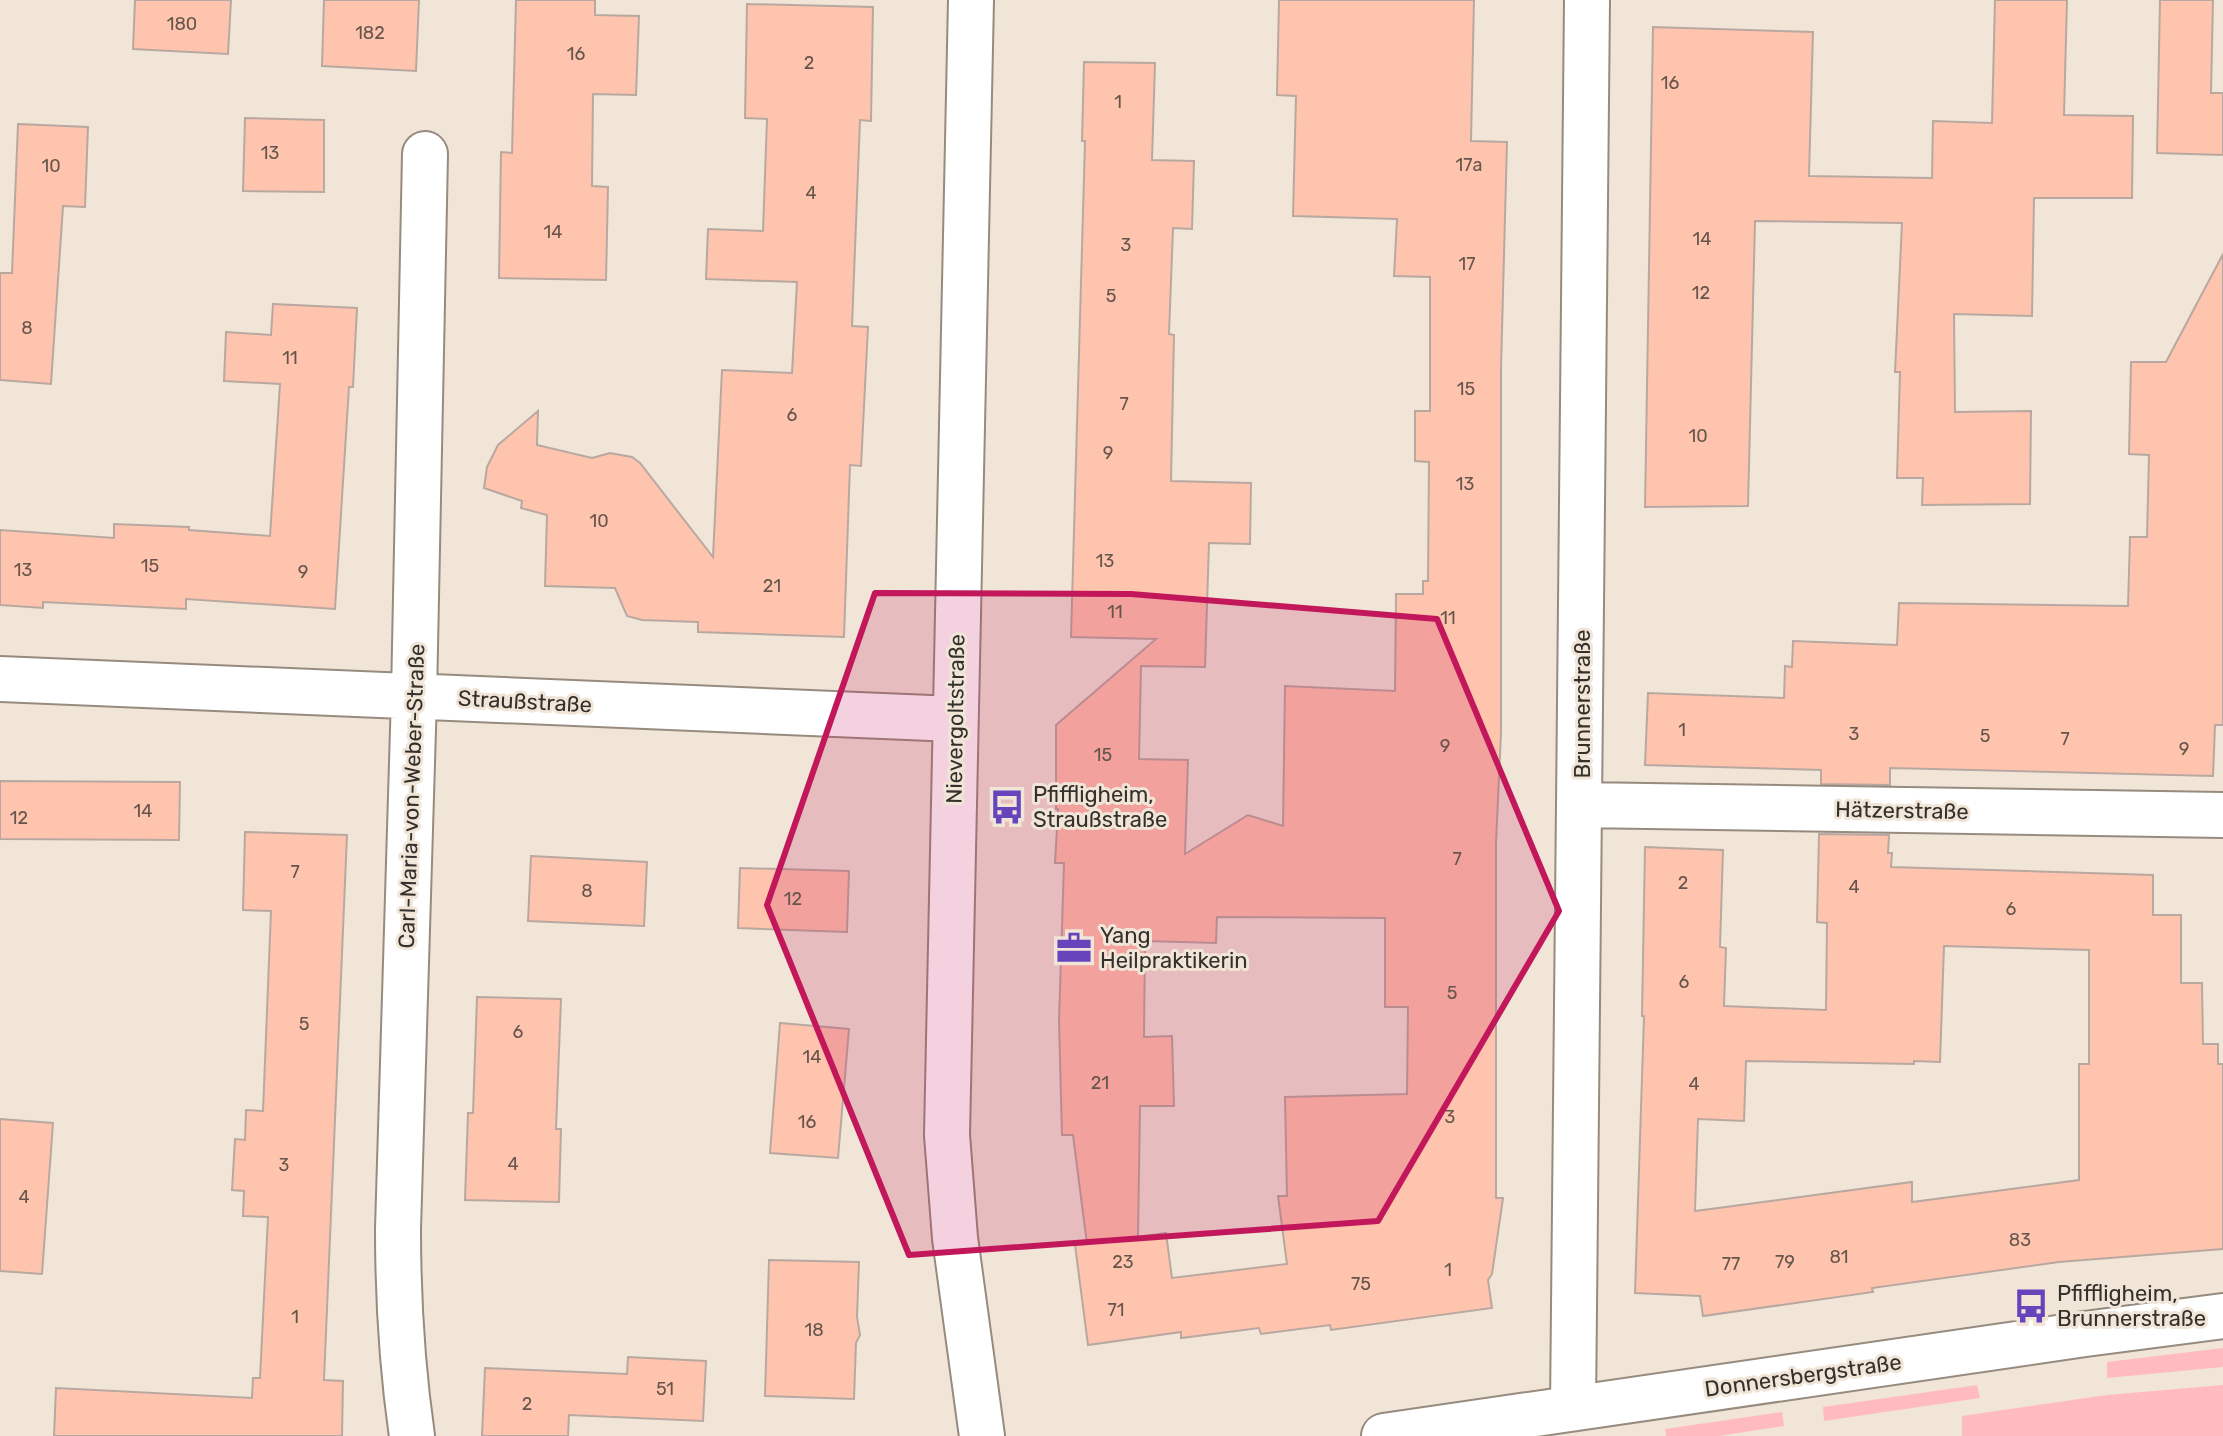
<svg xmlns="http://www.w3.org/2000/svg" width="2223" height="1436" viewBox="0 0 2223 1436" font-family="Rubik,sans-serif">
<rect width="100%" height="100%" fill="#f1e5d8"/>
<!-- green -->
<path fill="#ffbbc0" d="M2223,1348V1367L2107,1378V1362Z
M1977,1385L1980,1398L1824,1421L1823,1407Z
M2223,1385V1436H1962V1416L2107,1395Z
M1782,1412L1784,1426L1719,1436H1666L1665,1429Z"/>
<!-- building -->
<path fill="#fec4ad" stroke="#b9a8a1" stroke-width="2" fill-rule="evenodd" d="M135,0H231L228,54L133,49Z
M324,0H419L416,71L322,66Z
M516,0H595V15L639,16L636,95L593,94L592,186L608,187L606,280L499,278L501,152L512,153Z
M1279,0H1474L1471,141L1507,142L1501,368V733L1496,844V1198H1503L1492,1274L1488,1280L1492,1308L1331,1330L1330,1325L1261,1334L1259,1328L1181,1338V1332L1088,1345L1075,1245L1087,1244L1073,1135H1062L1059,1021L1064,863H1055L1058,809H1056V725L1156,639L1071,637L1085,141H1082L1084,62L1155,63L1152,160L1194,161L1192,229L1173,228L1169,334L1174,335L1171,481L1251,483L1250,544L1209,543L1205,667L1141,666L1139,759L1188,760L1185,854L1248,815L1283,826L1285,686L1395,691L1396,594H1423V581H1428L1429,462L1415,461V411H1430V277L1394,276L1397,219L1293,216L1296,96L1277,95ZM1217,917L1385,918V1007H1408L1407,1094L1285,1097L1287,1196H1278L1287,1264L1172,1278L1166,1233L1138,1237L1140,1106H1174L1172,1036L1144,1037L1145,941L1216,943Z
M1995,0H2067L2064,115L2133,116L2132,198H2034L2032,316L1954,314L1955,412L2031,411L2030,504L1922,505L1923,478H1897L1900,372H1895L1902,223L1755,221L1748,506L1645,507L1653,27L1813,32L1809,176L1932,178L1933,121L1992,123Z
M2160,0H2213L2211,93H2223V155L2157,153Z
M747,4L873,7L871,121L860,120L852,326L868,327L861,466L850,465L844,637L698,632V622L642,620L627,616L615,588L545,586L547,515L521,508L522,501L484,488L487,467L498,445L538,411L537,445L592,458L610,453L632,457L640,463L713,557L722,370L792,373L797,282L706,279L708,229L763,231L767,119L745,118Z
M245,118L324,120V192L243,191Z
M18,124L88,127L85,207L63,206L51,384L0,380V273H12Z
M2223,254V725H2215L2213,776L1890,768V785L1821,784V770L1645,765L1648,693L1784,698L1785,666L1792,667L1793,641L1897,645L1899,603L2128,606L2130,537H2147L2149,455L2129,454L2131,362H2166Z
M273,304L357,308L353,387H349L335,609L186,599V609L43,602V608L0,605V530L114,538V524L189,527V530L270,536L280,384L224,381L226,332L271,335Z
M0,781L180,782L179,840L0,839Z
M245,832L347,835L324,1380L343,1381L342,1436H54L56,1388L252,1398L253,1378H260L268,1217L243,1216L244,1191L232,1190L235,1139L245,1140L246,1110L263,1111L271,911L243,910Z
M1819,834L1889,835L1888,853H1892L1891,867L2153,875V915H2181V983H2202L2203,1044H2218V1064H2223V1249L2059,1262L1872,1288L1873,1292L1703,1316L1700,1296L1635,1293L1644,1016H1642L1645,847L1723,850L1720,947L1726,948L1724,1006L1826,1010L1827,923L1817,922ZM1944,946L2089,950V1064H2079V1180L1912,1202V1182L1695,1211L1698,1119L1744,1121L1746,1061L1914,1064V1061L1940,1062Z
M531,856L647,862L644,926L528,921Z
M740,868L849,871L847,932L738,928Z
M477,997L561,999L556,1129H561L559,1202L465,1200L468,1113H473Z
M780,1023L849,1029L838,1158L770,1153Z
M0,1119L53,1123L42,1274L0,1271Z
M769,1260L859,1262L857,1317L860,1335L856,1343L854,1399L765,1396Z
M628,1357L706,1361L703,1421L569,1415L568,1436H482L485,1368L627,1374Z"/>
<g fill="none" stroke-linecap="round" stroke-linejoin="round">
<!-- minor casing -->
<g stroke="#968b7f" stroke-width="48">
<path id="minor" d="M0,679L955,719
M1581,805L2223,815
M1573,1408L1587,0
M412,1436C402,1367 398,1299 398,1229L414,696L425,154"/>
</g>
<!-- tertiary casing -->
<g stroke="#968b7f" stroke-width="48">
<path id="tertiary" d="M971,0L947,1135L955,1238L982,1436
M1384,1436L2085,1334L2223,1316"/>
</g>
<!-- minor -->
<use href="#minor" stroke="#fff" stroke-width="44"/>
<!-- tertiary -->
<use href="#tertiary" stroke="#fff" stroke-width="44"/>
</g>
<!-- marked area -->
<path fill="#c2185b" fill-opacity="0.2" stroke="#c2185b" stroke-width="6" stroke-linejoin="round" d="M875,593L1131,594L1437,619L1559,911L1378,1221L909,1255L767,905Z"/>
<!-- icons -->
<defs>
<g id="bus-bare" transform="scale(2.76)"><path d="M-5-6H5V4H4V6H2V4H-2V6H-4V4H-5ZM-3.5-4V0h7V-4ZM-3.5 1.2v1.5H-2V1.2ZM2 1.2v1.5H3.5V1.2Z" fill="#6544bc" stroke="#f1e5d8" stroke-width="2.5" paint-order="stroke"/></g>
<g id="office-bare" transform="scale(2.76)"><path d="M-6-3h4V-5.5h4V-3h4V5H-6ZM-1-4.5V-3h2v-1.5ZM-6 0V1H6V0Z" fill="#6544bc" stroke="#f1e5d8" stroke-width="2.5" paint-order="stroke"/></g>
</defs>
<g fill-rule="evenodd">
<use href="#bus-bare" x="1007" y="807"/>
<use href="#office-bare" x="1074" y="948"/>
<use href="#bus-bare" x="2031" y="1306"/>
</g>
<g text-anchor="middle" stroke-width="6" stroke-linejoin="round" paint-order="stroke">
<!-- number labels -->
<g font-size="18" fill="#66554c">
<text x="182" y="30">180</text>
<text x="370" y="39">182</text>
<text x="576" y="60">16</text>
<text x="809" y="69">2</text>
<text x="1670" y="89">16</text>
<text x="1118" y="108">1</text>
<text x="270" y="159">13</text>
<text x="1469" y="171">17a</text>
<text x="51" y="172">10</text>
<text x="811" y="199">4</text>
<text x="553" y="238">14</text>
<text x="1702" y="245">14</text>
<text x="1126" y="251">3</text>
<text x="1467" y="270">17</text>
<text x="1701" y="299">12</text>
<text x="1111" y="302">5</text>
<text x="27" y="334">8</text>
<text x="290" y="364">11</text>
<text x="1466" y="395">15</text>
<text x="1124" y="410">7</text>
<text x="792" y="421">6</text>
<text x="1698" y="442">10</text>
<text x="1108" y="459">9</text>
<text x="1465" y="490">13</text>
<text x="599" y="527">10</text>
<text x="1105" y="567">13</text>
<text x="150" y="572">15</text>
<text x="23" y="576">13</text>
<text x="303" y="578">9</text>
<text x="772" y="592">21</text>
<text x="1115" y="618">11</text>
<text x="1448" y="624">11</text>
<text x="1682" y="736">1</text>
<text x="1854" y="740">3</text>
<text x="1985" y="742">5</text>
<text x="2065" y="745">7</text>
<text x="1445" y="752">9</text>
<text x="2184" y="755">9</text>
<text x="1103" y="761">15</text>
<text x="143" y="817">14</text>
<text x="19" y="824">12</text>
<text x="1457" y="865">7</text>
<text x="295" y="878">7</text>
<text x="1683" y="889">2</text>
<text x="1854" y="893">4</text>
<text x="587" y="897">8</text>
<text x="793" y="905">12</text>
<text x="2011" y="915">6</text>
<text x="1684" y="988">6</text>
<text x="1452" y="999">5</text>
<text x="304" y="1030">5</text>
<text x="518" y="1038">6</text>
<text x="812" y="1063">14</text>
<text x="1100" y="1089">21</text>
<text x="1694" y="1090">4</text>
<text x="1450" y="1123">3</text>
<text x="807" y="1128">16</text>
<text x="513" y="1170">4</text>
<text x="284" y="1171">3</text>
<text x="24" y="1203">4</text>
<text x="2020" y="1246">83</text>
<text x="1839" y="1263">81</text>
<text x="1123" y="1268">23</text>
<text x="1785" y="1268">79</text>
<text x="1731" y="1270">77</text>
<text x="1448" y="1276">1</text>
<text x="1361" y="1290">75</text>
<text x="1116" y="1316">71</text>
<text x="295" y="1323">1</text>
<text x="814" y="1336">18</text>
<text x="665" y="1395">51</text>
<text x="527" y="1410">2</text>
</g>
<!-- street labels -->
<g font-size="22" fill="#34302b" stroke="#f1e5d8">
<text transform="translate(525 701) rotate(3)" y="8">Straußstraße</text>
<text transform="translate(1582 704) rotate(-90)" y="8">Brunnerstraße</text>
<text transform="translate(955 719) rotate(-89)" y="8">Nievergoltstraße</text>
<text transform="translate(411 796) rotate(-88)" y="8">Carl-Maria-von-Weber-Straße</text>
<text transform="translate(1902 810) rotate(1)" y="8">Hätzerstraße</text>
<text transform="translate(1803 1375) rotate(-8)" y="8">Donnersbergstraße</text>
</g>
<!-- poi labels -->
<g font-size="22" fill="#34302b" stroke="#f1e5d8" text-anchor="start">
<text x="1033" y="802">Pfiffligheim,<tspan x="1033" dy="25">Straußstraße</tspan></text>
<text x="1100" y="943">Yang<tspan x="1100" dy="25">Heilpraktikerin</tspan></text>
<text x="2057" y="1301">Pfiffligheim,<tspan x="2057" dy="25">Brunnerstraße</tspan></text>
</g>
</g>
</svg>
